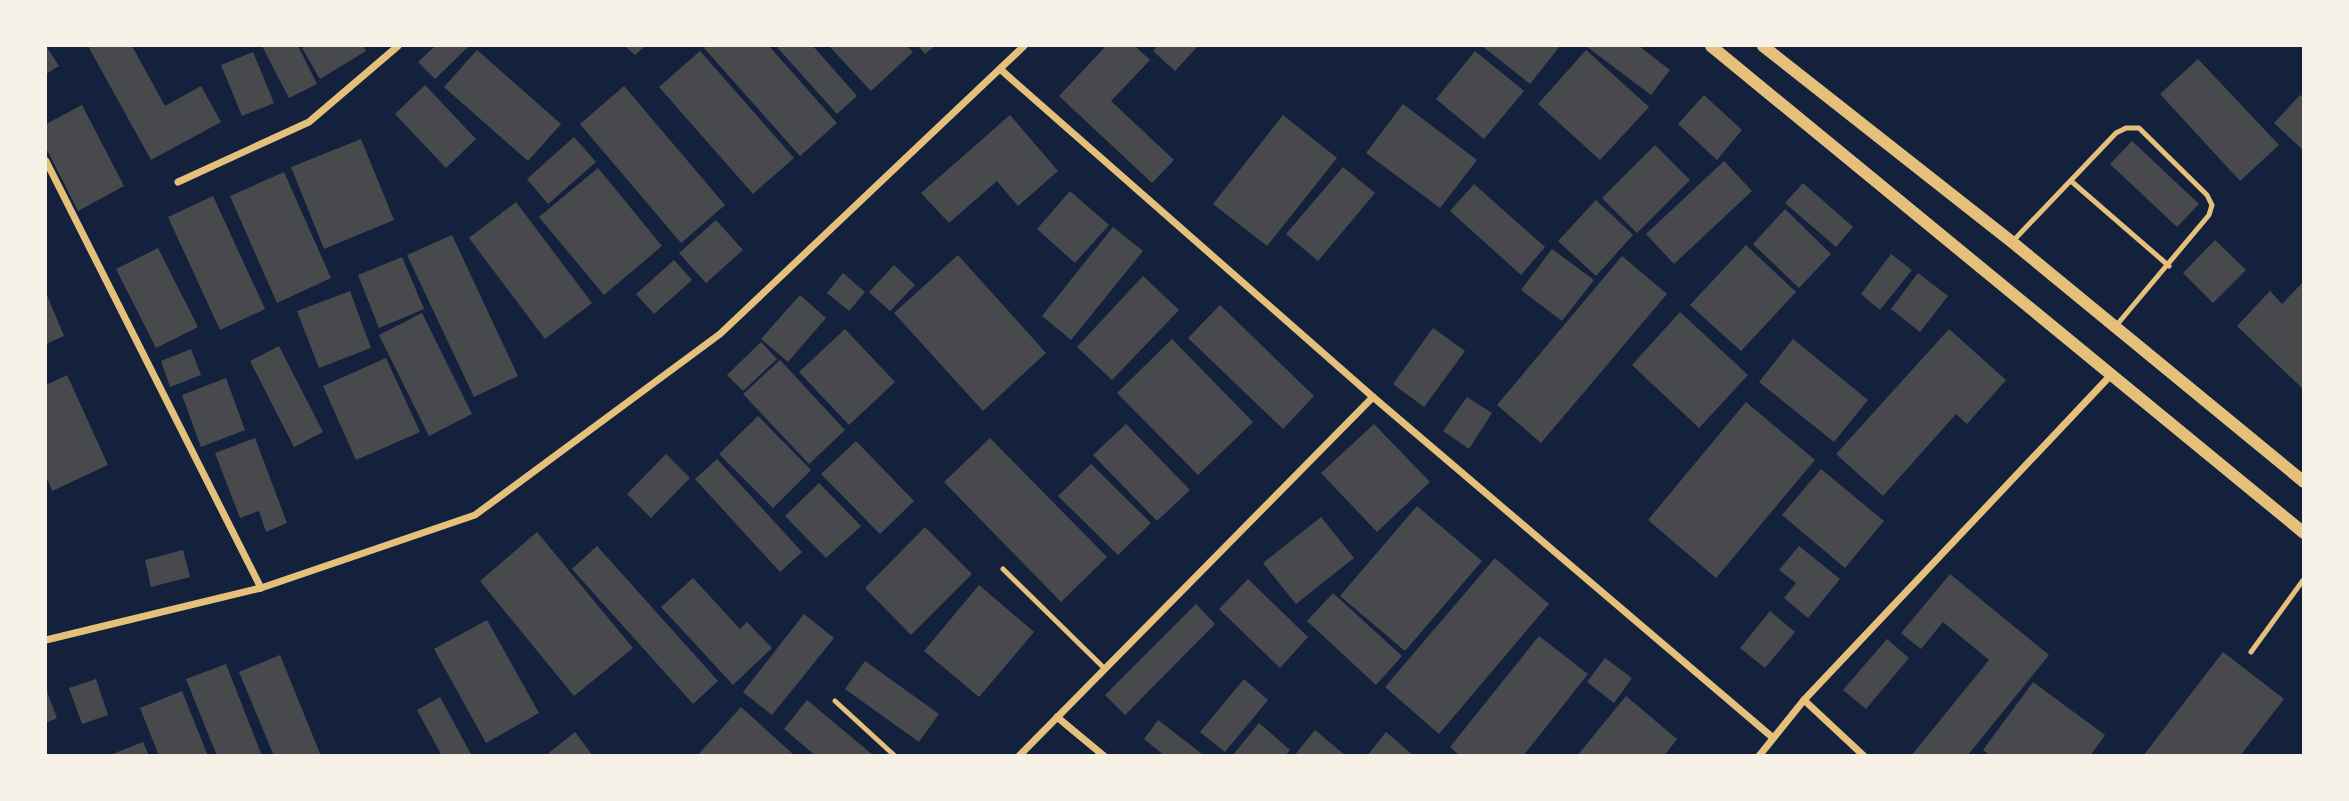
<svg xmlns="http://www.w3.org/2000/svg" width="2349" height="801" font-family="Overpass,sans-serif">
	<rect width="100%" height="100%" fill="#14213d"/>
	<g fill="#48494c">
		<polygon points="46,46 59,66 46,74"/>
		<polygon points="88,46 132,46 165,106 201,86 221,122 151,160"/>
		<polygon points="262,46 298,46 317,84 289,98"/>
		<polygon points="306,46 363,46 366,51 320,79 302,48"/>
		<polygon points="435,46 469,46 435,79 418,62"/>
		<polygon points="625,46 645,46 635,55"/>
		<polygon points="707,46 769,46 837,123 800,156 704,48"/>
		<polygon points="776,46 813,46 857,96 837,114"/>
		<polygon points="829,46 907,46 913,52 871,91"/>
		<polygon points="918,46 935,46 925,54"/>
		<polygon points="1106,46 1135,46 1150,60 1111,101 1174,160 1152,183 1059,96"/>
		<polygon points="1157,46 1198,46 1175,71 1153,51"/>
		<polygon points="1482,46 1560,46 1530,84"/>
		<polygon points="1586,46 1639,46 1670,70 1651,95"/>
		<polygon points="477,50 561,124 528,161 444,87"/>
		<polygon points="1586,50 1649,107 1600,160 1538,104"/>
		<polygon points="700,51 794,158 753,194 659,87"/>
		<polygon points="1475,51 1524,91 1484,139 1436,99"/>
		<polygon points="253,52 274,103 242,116 221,65"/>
		<polygon points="2198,59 2279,145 2240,181 2160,94"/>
		<polygon points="425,85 476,139 446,168 395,114"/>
		<polygon points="624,86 725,205 681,243 580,124"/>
		<polygon points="1704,95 1742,130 1717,160 1678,124"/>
		<polygon points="2300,95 2304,98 2304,151 2274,123"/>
		<polygon points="1403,104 1477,160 1440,208 1366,153"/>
		<polygon points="82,105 124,186 78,211 46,148 46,124"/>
		<polygon points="1010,115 1058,171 1018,206 997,181 949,223 921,193"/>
		<polygon points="1283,115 1337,158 1267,246 1213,204"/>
		<polygon points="574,137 596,162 548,204 527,179"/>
		<polygon points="361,139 394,220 324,249 291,167"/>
		<polygon points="2132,141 2199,204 2177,227 2110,164"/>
		<polygon points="1655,145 1690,180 1637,233 1602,198"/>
		<polygon points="1724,161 1752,191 1674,264 1646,234"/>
		<polygon points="1343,167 1375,193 1318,261 1286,234"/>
		<polygon points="598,168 662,246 604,295 539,217"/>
		<polygon points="284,172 331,278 277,303 230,196"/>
		<polygon points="1803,183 1853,227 1836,247 1785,203"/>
		<polygon points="1474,184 1545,247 1521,275 1450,211"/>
		<polygon points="1070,191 1109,225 1075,263 1037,229"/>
		<polygon points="213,196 265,309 220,330 168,217"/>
		<polygon points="1596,200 1633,235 1596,276 1558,241"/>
		<polygon points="516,202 592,303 545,339 469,238"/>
		<polygon points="1785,209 1831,254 1799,288 1753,244"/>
		<polygon points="716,220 743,250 706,283 679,253"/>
		<polygon points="1113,227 1143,251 1071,340 1042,316"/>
		<polygon points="452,235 518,376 474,397 407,255"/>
		<polygon points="2215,240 2246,270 2213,303 2183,273"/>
		<polygon points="1746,245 1796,292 1741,351 1690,305"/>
		<polygon points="158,248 198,327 156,348 116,269"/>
		<polygon points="1552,249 1594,280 1562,321 1521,290"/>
		<polygon points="1891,254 1912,270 1880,310 1861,294"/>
		<polygon points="958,255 1046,353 983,411 894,313"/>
		<polygon points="1622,256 1667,294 1541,443 1497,405"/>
		<polygon points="402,257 424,309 379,328 358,275"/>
		<polygon points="674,260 692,280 654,314 636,294"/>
		<polygon points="894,265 915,285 890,311 869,292"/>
		<polygon points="843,273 865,292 849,311 827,293"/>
		<polygon points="1918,273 1948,296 1920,332 1891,309"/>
		<polygon points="1143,276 1179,310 1112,380 1077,347"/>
		<polygon points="2304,281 2304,390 2237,326 2270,291 2282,304"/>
		<polygon points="350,291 371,348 319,368 297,311"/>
		<polygon points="46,293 64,336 46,344"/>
		<polygon points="800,295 826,318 788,362 761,339"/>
		<polygon points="1220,305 1314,396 1283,429 1188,338"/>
		<polygon points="1680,312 1748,375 1699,428 1632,365"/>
		<polygon points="422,313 472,414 429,436 379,335"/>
		<polygon points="1433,328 1465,351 1424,407 1393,384"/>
		<polygon points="845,329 895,382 849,425 799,372"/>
		<polygon points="1949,329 2006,380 1967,424 1956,414 1883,496 1836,454"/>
		<polygon points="1172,339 1253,422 1198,475 1117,393"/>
		<polygon points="1793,339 1868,400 1834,442 1759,382"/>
		<polygon points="761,342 777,359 743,391 727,375"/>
		<polygon points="279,346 323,432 294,447 250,361"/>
		<polygon points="191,349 201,375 170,387 161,361"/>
		<polygon points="386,358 420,432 356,460 323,386"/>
		<polygon points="780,360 845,430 809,464 743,394"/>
		<polygon points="67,375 108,465 52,491 46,476 46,385"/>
		<polygon points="226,378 245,430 201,447 182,395"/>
		<polygon points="1467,397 1492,413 1469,449 1443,431"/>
		<polygon points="1746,402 1815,460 1716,578 1648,520"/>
		<polygon points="758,416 811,470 773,508 719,454"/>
		<polygon points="1126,424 1190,490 1157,521 1093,455"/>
		<polygon points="1374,424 1430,482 1377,532 1321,473"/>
		<polygon points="255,438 287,523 266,532 259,511 240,518 215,453"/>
		<polygon points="990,438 1107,557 1061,602 944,482"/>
		<polygon points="856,441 914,501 880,534 821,474"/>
		<polygon points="666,454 690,478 651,518 627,494"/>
		<polygon points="717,459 802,552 780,572 695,479"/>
		<polygon points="1091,464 1151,523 1118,555 1058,496"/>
		<polygon points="1821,469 1884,521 1845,568 1782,515"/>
		<polygon points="819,483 861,526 826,558 785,516"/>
		<polygon points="1417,506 1482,561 1405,651 1340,596"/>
		<polygon points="1321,517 1354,558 1296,604 1263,563"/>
		<polygon points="925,527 972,574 911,635 865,588"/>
		<polygon points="537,532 633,648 574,696 480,581"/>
		<polygon points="597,546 718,681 693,704 572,569"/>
		<polygon points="1799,546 1840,579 1808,618 1784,598 1796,583 1779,570"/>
		<polygon points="183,550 190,577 151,587 145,560"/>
		<polygon points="1495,558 1549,604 1439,734 1385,687"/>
		<polygon points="1950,574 2049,655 1967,756 1911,756 1989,660 1943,622 1921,649 1901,633"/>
		<polygon points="693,578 740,629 747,622 772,648 733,685 661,607"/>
		<polygon points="1248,579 1308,637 1280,668 1219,609"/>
		<polygon points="979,585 1034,632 979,697 924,651"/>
		<polygon points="1333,593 1402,656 1376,685 1307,621"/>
		<polygon points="1196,604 1215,624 1125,715 1105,695"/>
		<polygon points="1770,611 1795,632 1765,668 1740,648"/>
		<polygon points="804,614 834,638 772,715 743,692"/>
		<polygon points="487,620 539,713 486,743 434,649"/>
		<polygon points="1539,636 1588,674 1523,756 1460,756 1450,747"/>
		<polygon points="1887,639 1909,658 1866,709 1843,690"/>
		<polygon points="2223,652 2284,699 2240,756 2143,756"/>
		<polygon points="280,655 321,756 274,756 239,672"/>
		<polygon points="1605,658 1632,678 1614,703 1587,682"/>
		<polygon points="865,661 939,714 919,742 845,689"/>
		<polygon points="226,664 262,756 217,756 186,679"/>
		<polygon points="96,679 108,715 82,724 69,688"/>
		<polygon points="1244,679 1268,700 1225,752 1200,732"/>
		<polygon points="2033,682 2105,735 2090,756 1991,756 1983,750"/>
		<polygon points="46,689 57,718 46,723"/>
		<polygon points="182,691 208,756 159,756 140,708"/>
		<polygon points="1626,696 1677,739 1664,756 1577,756"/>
		<polygon points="440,697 472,756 442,756 417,710"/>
		<polygon points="807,700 874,756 816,756 784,729"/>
		<polygon points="741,707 795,756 697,756"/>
		<polygon points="1158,720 1201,753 1199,756 1165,756 1144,739"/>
		<polygon points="1259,723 1290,750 1285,756 1232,756"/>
		<polygon points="1315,730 1346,756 1294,756"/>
		<polygon points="575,732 593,756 545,756"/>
		<polygon points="1386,732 1414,756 1367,756"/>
		<polygon points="143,742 149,756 110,756 110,755"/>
	</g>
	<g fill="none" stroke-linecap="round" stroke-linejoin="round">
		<g stroke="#e5c07b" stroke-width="5">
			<polyline points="2071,181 2169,266"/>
			<polyline points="2013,241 2116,133 2126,128 2139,128 2207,195 2212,205 2209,215 2115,327"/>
			<polyline points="1003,569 1105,669"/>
			<polyline points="2251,652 2304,579"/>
			<polyline points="835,701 895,756"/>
		</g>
		<g stroke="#e5c07b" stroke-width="7">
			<polyline points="1000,69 1373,397"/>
			<polyline points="46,161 261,588"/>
			<polyline points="178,182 309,122 398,46"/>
			<polyline points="46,640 261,588 475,515 720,334 1024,46"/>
			<polyline points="1804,700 1864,756"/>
			<polyline points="1057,717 1104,756"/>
			<polyline points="1019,756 1373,397 1772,737"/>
			<polyline points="1759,756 1804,700 2110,376"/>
		</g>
		<g stroke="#e5c07b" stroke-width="12">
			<polyline points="1711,46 2304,533"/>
			<polyline points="1763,46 2012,242 2304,482"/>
		</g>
	</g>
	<rect width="2349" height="801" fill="none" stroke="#f6f1e7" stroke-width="94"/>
</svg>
